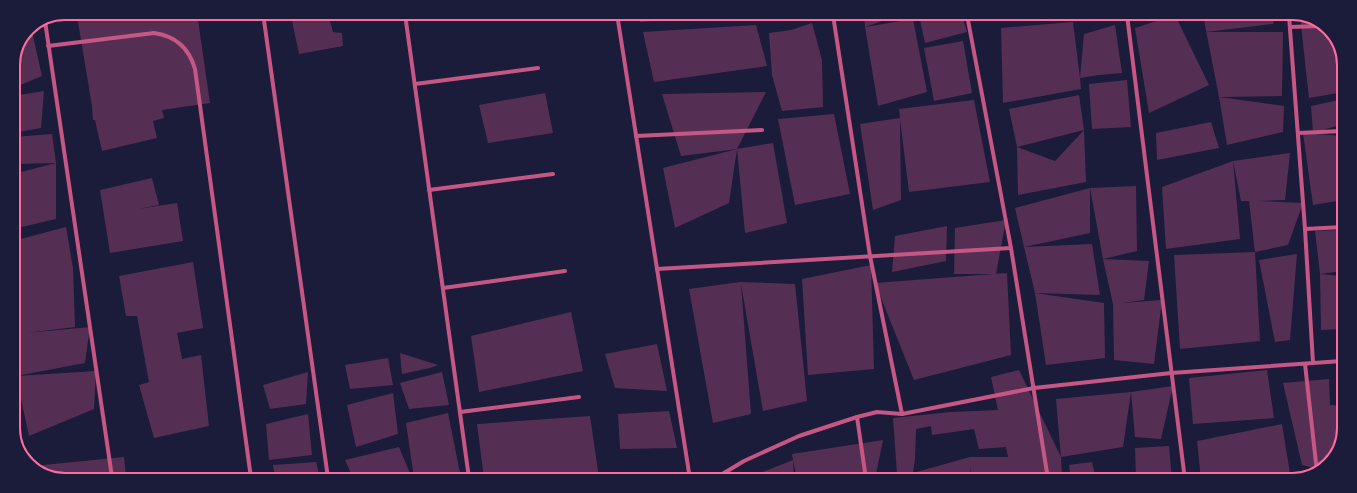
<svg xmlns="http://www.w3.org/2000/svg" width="1357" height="493" font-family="'IBM Plex Sans',sans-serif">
	<rect width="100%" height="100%" fill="#1b1b3a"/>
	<g fill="#542f53" fill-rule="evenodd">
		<polygon points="100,13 197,13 210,103 162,110 164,118 153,121 157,138 102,151 95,120 93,120 92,106 77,16"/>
		<polygon points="312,14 328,14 333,32 342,33 343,46 299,54 292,21"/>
		<polygon points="639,14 731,14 731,16 640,22"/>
		<polygon points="764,15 793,15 764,20"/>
		<polygon points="864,15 900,15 865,27"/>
		<polygon points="919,15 962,15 967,32 925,43"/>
		<polygon points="1175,15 1209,85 1149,113 1135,28"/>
		<polygon points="1203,15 1275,16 1273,24 1206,32 1283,32 1282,96 1219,97"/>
		<polygon points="1300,16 1308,16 1333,33 1344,62 1344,92 1309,98"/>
		<polygon points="913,19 927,92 878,106 865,27"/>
		<polygon points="1073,22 1080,78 1084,34 1115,25 1122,73 1099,75 1080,78 1081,89 1003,103 1001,28"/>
		<polygon points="812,23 822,60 823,107 782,111 772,75 769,33 791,30"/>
		<polygon points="756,25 767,66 654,82 643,32"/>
		<polygon points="31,27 42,76 13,88 13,62 28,28"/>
		<polygon points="963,41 972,93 934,101 924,48"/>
		<polygon points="1127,80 1131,127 1092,129 1089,84"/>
		<polygon points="44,91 41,128 13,133 13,96"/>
		<polygon points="766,92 737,149 773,143 787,223 745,233 737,149 729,203 675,228 663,168 737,149 681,156 662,94"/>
		<polygon points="545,93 553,133 488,143 479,105"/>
		<polygon points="1079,95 1084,130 1086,182 1018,195 1017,147 1055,161 1084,130 1017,147 1009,109"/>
		<polygon points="1219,97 1284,106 1283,132 1227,145"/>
		<polygon points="1344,99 1343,124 1313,133 1311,106"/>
		<polygon points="974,100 990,182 909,192 900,119 901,200 873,210 860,124 900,118 899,109"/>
		<polygon points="834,114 850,194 795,205 778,119"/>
		<polygon points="1211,122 1219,148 1157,160 1156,133"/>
		<polygon points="1303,133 1343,136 1343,200 1313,205"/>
		<polygon points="52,134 56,163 56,219 13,229 13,174 56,163 13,164 13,137"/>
		<polygon points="1290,153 1285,200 1258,201 1303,203 1288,245 1255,252 1249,201 1241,201 1233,161 1240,239 1166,249 1162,187 1233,161"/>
		<polygon points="152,178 159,205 138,209 177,203 183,241 110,253 100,190"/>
		<polygon points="1136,186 1137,251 1103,259 1090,188"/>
		<polygon points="1090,188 1090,233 1024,247 1092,244 1100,295 1035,293 1104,303 1105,358 1046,365 1035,293 1024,247 1015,208"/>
		<polygon points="1006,220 996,274 954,274 955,228"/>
		<polygon points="947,226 946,261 892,272 895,236"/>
		<polygon points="66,227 73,268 75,327 26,333 90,327 85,363 16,376 13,362 13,241"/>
		<polygon points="1343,230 1342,271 1320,274 1342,276 1342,329 1321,330 1320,274 1315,231"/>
		<polygon points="1255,252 1260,341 1180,349 1174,255"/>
		<polygon points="1297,254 1290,340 1275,342 1259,260"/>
		<polygon points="1103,259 1149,261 1144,300 1122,303 1162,300 1154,364 1114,360 1113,304"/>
		<polygon points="193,262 203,328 177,333 182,359 201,355 209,426 154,438 139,385 149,382 137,316 126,316 119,276"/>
		<polygon points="871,265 874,369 808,375 802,279"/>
		<polygon points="1007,273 1011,355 914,380 875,283"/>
		<polygon points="740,282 795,284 807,401 763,411 741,284 751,414 713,423 689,289"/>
		<polygon points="571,312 583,371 479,392 471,336"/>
		<rect x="1338" y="341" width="4" height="60"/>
		<polygon points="657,344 667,391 615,388 605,354"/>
		<polygon points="400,353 438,365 430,368 402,374"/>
		<polygon points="388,358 393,385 350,389 345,365"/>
		<path d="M1019 370 1061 457 1062 479H971V466L970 479H891L911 473 897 474 893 418 951 412 998 410 991 377ZM931 426 932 435 974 429 979 449 1006 447 1008 457H970L913 473 915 459 916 429Z"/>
		<polygon points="1267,370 1274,418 1193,424 1189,378"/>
		<polygon points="96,371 94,409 29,436 16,376"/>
		<polygon points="308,372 306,404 270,409 263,385"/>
		<polygon points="442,372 449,405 409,409 400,383"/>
		<polygon points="1329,379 1330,405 1342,406 1341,444 1323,470 1302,465 1283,383"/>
		<polygon points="1173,386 1161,439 1135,437 1131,392"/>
		<polygon points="1131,392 1123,447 1061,457 1056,399"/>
		<polygon points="393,393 398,434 356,447 347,405"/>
		<polygon points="669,411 677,448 620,449 618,414"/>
		<polygon points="448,413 461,478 414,478 406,423"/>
		<polygon points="308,414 312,455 269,460 266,424"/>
		<polygon points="590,416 599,478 484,478 477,424"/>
		<polygon points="1282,424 1291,480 1201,480 1197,441"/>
		<polygon points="883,440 875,479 797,479 793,460 794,479 745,479 793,460 792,454"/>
		<polygon points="1169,446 1172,480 1136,480 1135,448"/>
		<polygon points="399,447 412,478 353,478 345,460"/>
		<polygon points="124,457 126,477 49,477 33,466"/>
		<polygon points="316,462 320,478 275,478 273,465"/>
		<polygon points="1092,462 1096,480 1071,480 1069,465"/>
	</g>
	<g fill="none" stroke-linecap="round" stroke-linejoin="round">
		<g stroke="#c65784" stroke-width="4">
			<polyline points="263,13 328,478"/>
			<polyline points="405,14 469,478"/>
			<polyline points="617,14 690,479"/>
			<polyline points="833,15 870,256 902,414"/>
			<polyline points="967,15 1011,248 1048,479"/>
			<polyline points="1127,15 1185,480"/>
			<polyline points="1289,16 1305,229 1313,363"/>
			<polyline points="45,21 112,477"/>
			<polyline points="1290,27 1323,26"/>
			<path d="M48 46 154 33C176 36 189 48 195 69L251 478"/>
			<polyline points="415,84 538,68"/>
			<polyline points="1298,133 1343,131"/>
			<polyline points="636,136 762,130"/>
			<polyline points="429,190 553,174"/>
			<polyline points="1305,229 1343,227"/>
			<polyline points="657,269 1011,248"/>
			<polyline points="443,288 565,271"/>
			<polyline points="1305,364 1317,472"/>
			<polyline points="460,412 579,397"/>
			<polyline points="857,417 866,479"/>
			<polyline points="714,479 744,461 799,436 857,417 877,412 902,414 1034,388 1171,373 1342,361"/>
		</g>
	</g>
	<path d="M0 0H1357V493H0ZM65 20H1292A45 45 0 0 1 1337 65V428A45 45 0 0 1 1292 473H65A45 45 0 0 1 20 428V65A45 45 0 0 1 65 20Z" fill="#1b1b3a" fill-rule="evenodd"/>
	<path fill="none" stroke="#ff6b9d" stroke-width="2" d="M65 20H1292A45 45 0 0 1 1337 65V428A45 45 0 0 1 1292 473H65A45 45 0 0 1 20 428V65A45 45 0 0 1 65 20Z"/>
</svg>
